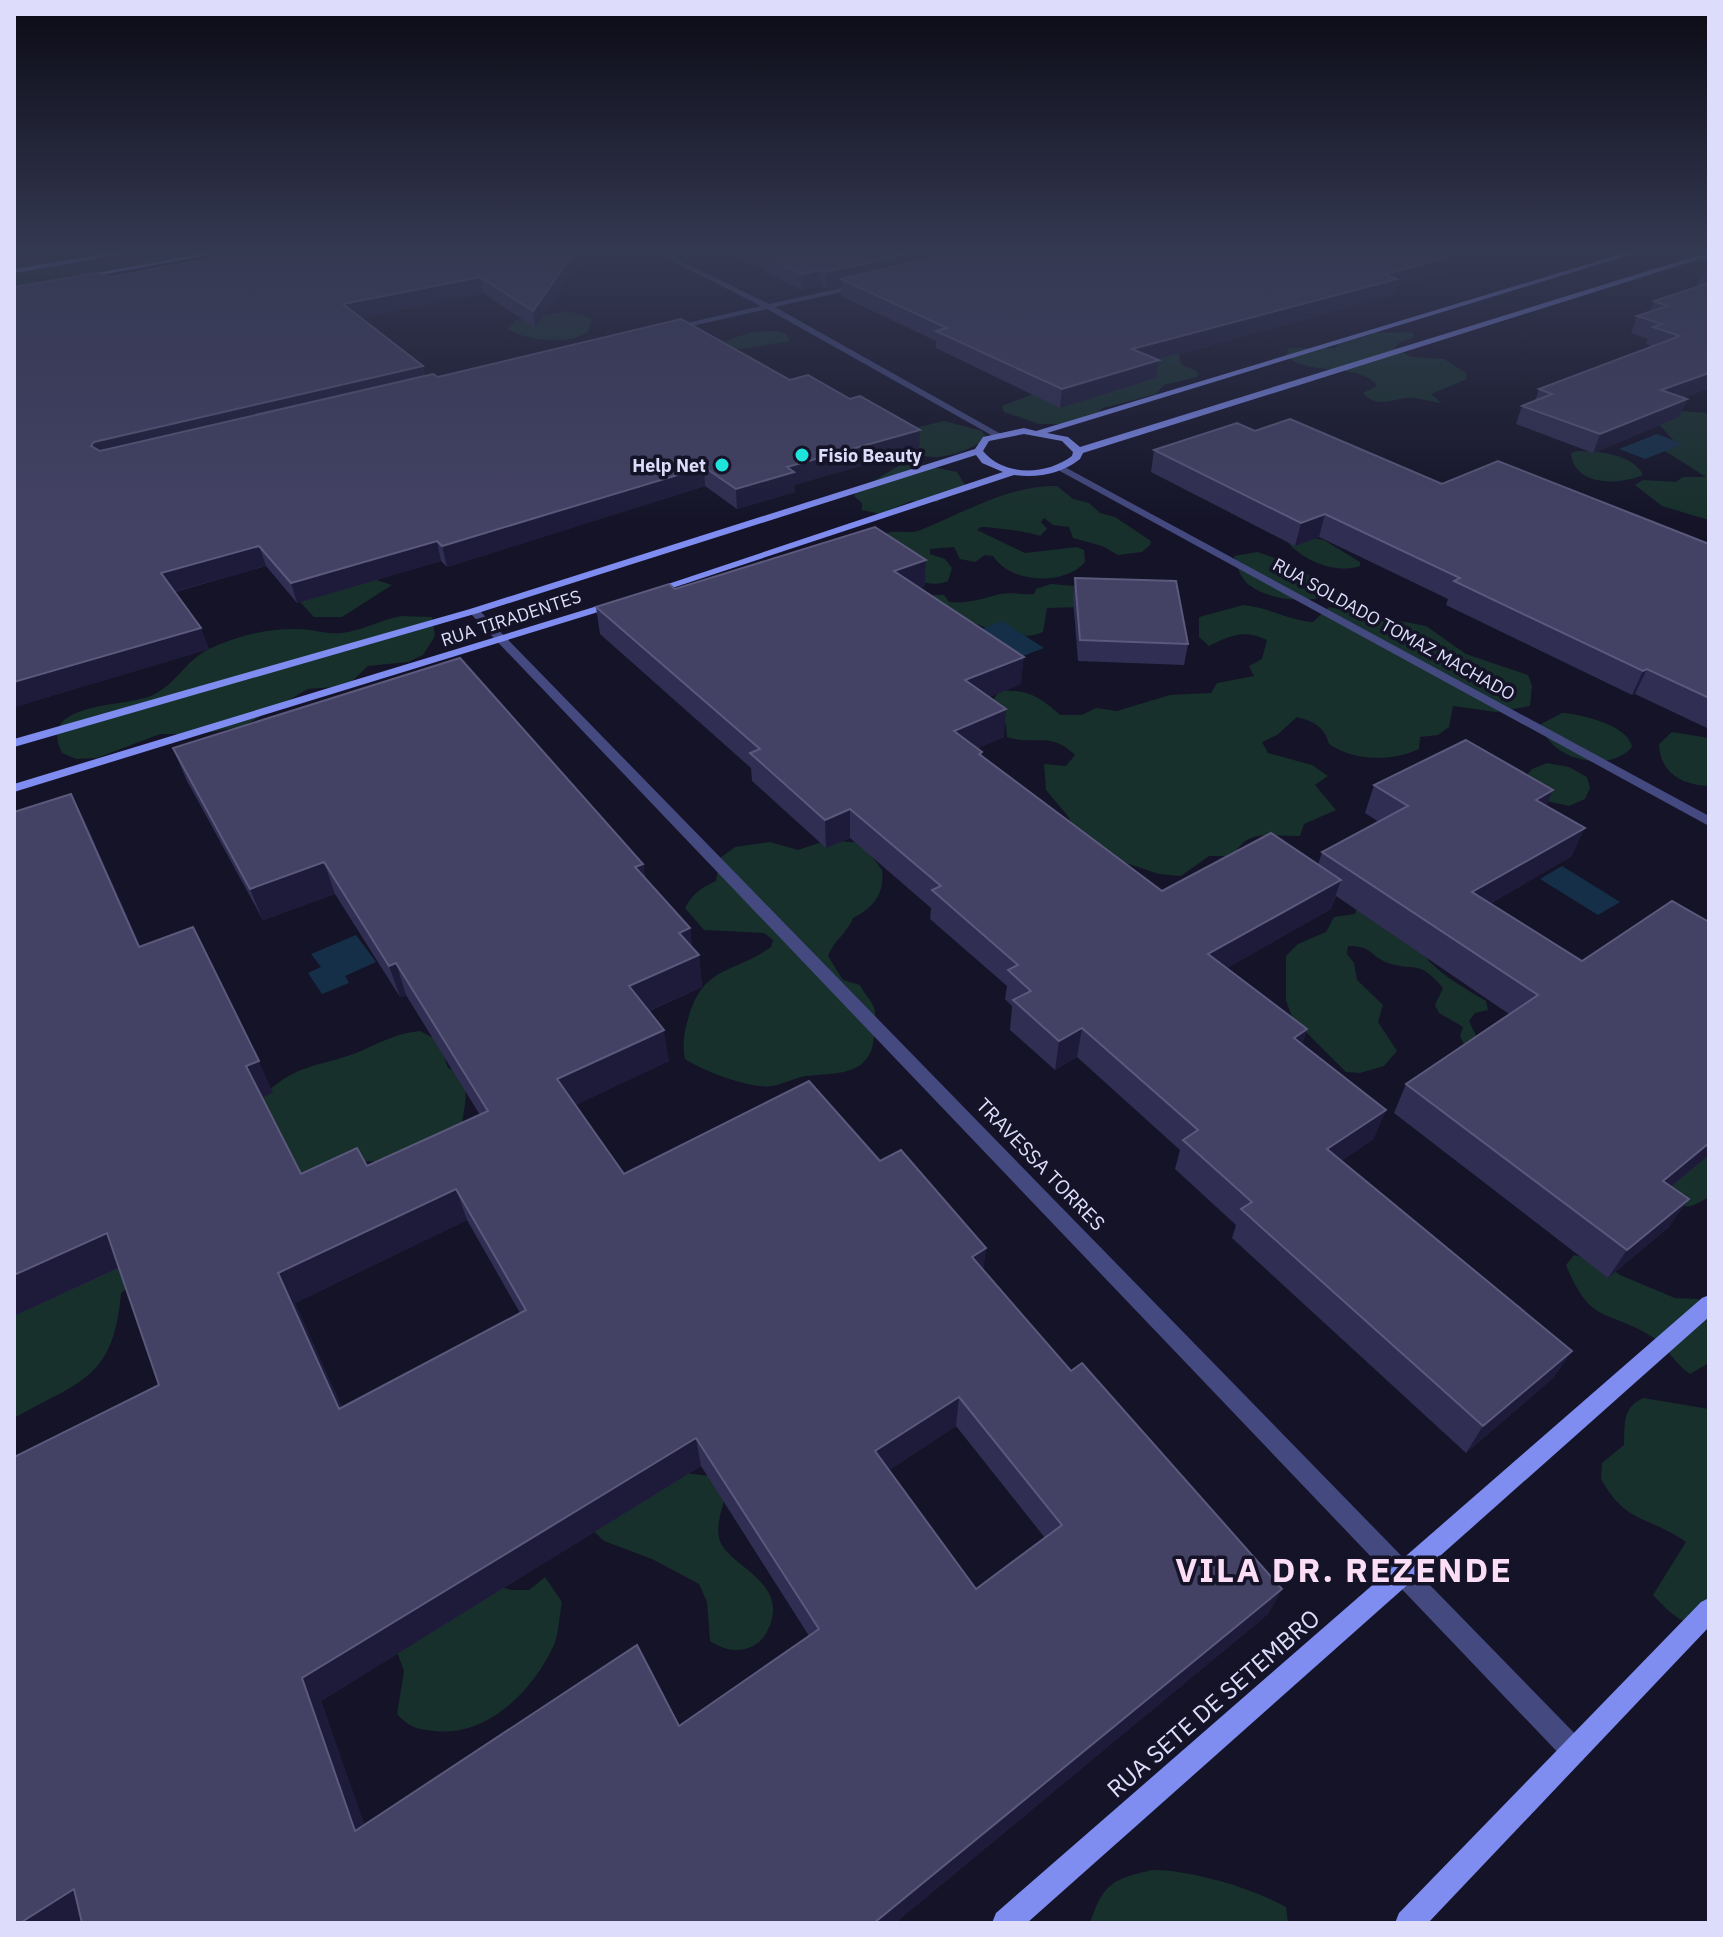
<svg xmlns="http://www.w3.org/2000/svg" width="1723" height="1937" font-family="'IBM Plex Sans',sans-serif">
	<rect width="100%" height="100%" fill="#141327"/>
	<g fill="#17302b">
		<polygon points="14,252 190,252 103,276 14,287"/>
		<path d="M567 311 592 318 588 332C567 346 527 341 507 329L515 320Z"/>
		<polygon points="776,331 786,334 790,341 743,349 731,348 725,341 752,332"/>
		<path d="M1408 332 1414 334 1413 338 1400 342 1395 348 1411 357 1444 359 1466 373 1467 379 1431 394 1441 403C1432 402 1423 399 1414 398 1396 396 1379 411 1363 393L1377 386C1362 362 1306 377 1286 355L1289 348H1334L1338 346 1335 341 1364 333Z"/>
		<polygon points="1179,354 1181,364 1198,372 1197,377 1164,385 1156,394 1103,408 1091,418 1068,424 1039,424 1004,412 1002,406 1096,370"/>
		<polygon points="1679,411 1709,413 1709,520 1662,506 1635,485 1643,480 1676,482 1683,477 1706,477 1662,449 1675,442 1656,421"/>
		<path d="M944 421 982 431 986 438C972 450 938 463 918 454L911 429Z"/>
		<path d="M1577 451C1598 451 1633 454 1643 475 1620 485 1574 487 1571 453Z"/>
		<polygon points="912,463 957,472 966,487 942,495 938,502 911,501 880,514 862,510 862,503 854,496 857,491 900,465"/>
		<path d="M1057 486 1073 499 1089 503 1100 513 1115 517 1151 541 1150 545 1142 552 1118 555 1102 546 1073 538 1069 527 1053 525 1044 518 1041 522 1047 529 1040 536C1030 532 992 527 981 527L977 530 1025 553 1077 547 1084 550 1085 562C1066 585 1012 585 993 556L985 555 975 562 960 559 954 547 930 549V554L945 559 952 568 948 581C918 594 885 557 862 540 872 537 882 533 892 532 903 531 913 534 923 529 962 513 1013 484 1057 486Z"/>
		<path d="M1297 535 1324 540 1360 562V566C1336 574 1307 562 1290 545L1288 541Z"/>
		<path d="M1257 552 1290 563 1325 586V596C1305 604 1267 599 1249 585 1240 577 1237 567 1234 556Z"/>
		<polygon points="376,580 392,585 342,617 314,617 300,602"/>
		<path d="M1051 584 1087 587 1083 607 1047 608 1043 632C1008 648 953 612 924 595H944L949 602C966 604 986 598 1000 594 1011 592 1023 595 1034 594L1036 589Z"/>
		<path d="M1243 605C1268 607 1288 620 1313 622L1329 607 1426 626 1466 654 1528 675 1532 686 1530 706 1496 712 1453 706 1449 727 1438 735 1420 737 1419 749C1393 762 1353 761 1329 744 1324 726 1314 722 1297 717L1277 735 1262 742 1268 753 1312 765 1328 776 1315 785 1336 810 1304 824 1300 836C1271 837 1249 827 1233 856H1209L1181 876 1159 874 1096 853 1082 842 1067 815 1046 790 1044 764 1066 766 1075 755C1050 731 1037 746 1007 737L1006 725 992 702 999 691C1027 689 1039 696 1060 715H1082L1096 708 1117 711 1170 695 1211 693 1217 683 1254 676 1249 666 1262 659 1267 640C1244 629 1231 635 1209 646L1199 637V617Z"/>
		<path d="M401 616 432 617 435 636 423 655 408 662 368 666 347 686 308 689 244 726 200 734H160L97 758 76 759 62 753C35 700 128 708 153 695 176 684 186 660 209 649 240 634 277 626 311 630 322 632 330 634 342 633 361 631 381 620 401 616Z"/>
		<path d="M1562 713C1581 714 1628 725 1632 747 1610 774 1548 760 1541 724Z"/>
		<path d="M1672 732 1709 738V786C1682 785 1660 773 1659 744Z"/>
		<polygon points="1547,763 1569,767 1587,777 1590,788 1585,799 1569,806 1532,798 1523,779 1532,769"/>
		<path d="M828 840 862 843 882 870C885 894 873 908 853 918 847 934 833 941 828 956L843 980 860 985C864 994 873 1001 875 1011 876 1018 874 1028 874 1035 872 1076 838 1073 806 1076 795 1078 788 1082 777 1085 756 1092 703 1071 685 1059 682 1044 684 1031 689 1016 704 965 733 974 771 947L773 940 764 933 704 930 685 908C693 893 701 888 716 881L720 858 735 847 770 842 798 850Z"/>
		<path d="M1359 900 1420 946C1425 967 1468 990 1486 1001L1488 1010 1475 1013 1469 1021 1478 1040 1465 1046 1460 1036 1463 1027 1439 1013 1435 1005 1443 988C1419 959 1417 972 1388 963 1369 956 1374 946 1348 946L1347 954 1354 963 1357 980 1383 1005 1378 1022 1397 1051 1384 1066 1360 1073 1346 1072 1293 1019 1286 1001V956L1298 944 1326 932 1334 917 1355 914Z"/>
		<path d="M420 1031 439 1041 448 1068C476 1079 463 1105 462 1127L398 1164C348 1154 334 1175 292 1175L261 1097C300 1062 312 1069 356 1053 378 1044 395 1033 420 1031Z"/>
		<path d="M1657 1139 1709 1146V1197C1695 1204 1693 1209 1676 1205Z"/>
		<path d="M60 1246 149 1272 121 1293C114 1379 80 1381 14 1418V1275Z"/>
		<path d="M1574 1255 1606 1264 1620 1275 1675 1298 1698 1299 1709 1318V1363L1690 1374C1675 1364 1668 1348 1654 1338 1608 1308 1591 1327 1566 1265Z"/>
		<path d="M1643 1398 1709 1409V1626C1683 1627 1670 1613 1653 1595L1686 1542C1647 1515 1627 1525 1601 1479L1602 1463 1624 1445C1625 1424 1622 1408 1643 1398Z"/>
		<path d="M677 1472 710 1476 727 1487C725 1503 714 1525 720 1541 729 1566 787 1581 770 1625 765 1638 758 1646 745 1649 730 1652 722 1648 710 1641L707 1602 699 1584 652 1559 604 1541 591 1529Z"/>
		<path d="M545 1577 562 1602C559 1616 559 1633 554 1645 533 1691 487 1737 435 1731 417 1729 410 1728 397 1714L404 1671 391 1636 493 1584 511 1590H529Z"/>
		<path d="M1152 1870C1192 1870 1252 1888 1286 1907L1288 1923H1090C1103 1883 1113 1879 1152 1870Z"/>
	</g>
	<g fill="#152f48">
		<polygon points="1657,434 1683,444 1645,459 1619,449"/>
		<polygon points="1002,621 1044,648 1018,658 977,631"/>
		<polygon points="1562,866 1620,902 1598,915 1540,879"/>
		<polygon points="356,935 376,962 345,976 349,983 322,994 308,973 321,967 311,954"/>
	</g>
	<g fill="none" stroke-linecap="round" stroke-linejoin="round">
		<g fill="#444a80" fill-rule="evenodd">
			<polygon points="654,252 662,252 769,304 864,283 864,287 775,307 1001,434 993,436 767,309 670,331 670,327 761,306"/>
			<polygon points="1677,252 1709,258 1709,262 1677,254"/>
			<polygon points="1061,465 1709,816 1709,826 1058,470 1058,466"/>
			<polygon points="474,608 478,609 1583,1742 1587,1751 1583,1760 1574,1764 1565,1760 470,613 470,609"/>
		</g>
		<g fill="#7f8cf0" fill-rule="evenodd">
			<polygon points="118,252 134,252 14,273 14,269"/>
			<polygon points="211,252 226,252 79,279 75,277"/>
			<path d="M1628 252H1639L1047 433 1068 437 1080 447 1709 252V256L1083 453 1080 459C1061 474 1038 478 1014 475L654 594 644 592 1003 472 982 463 976 455 478 613 14 747V739L470 609 975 449 983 437 1024 428 1036 431ZM1024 434 1062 441 1073 452 1072 456C1047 475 1004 477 983 451L989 441Z"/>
			<polygon points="617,600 621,601 621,605 14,792 14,784"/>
			<polygon points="1709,1295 1709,1317 1027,1923 992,1923 996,1913 1702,1298"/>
			<polygon points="1709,1598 1709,1627 1428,1923 1395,1923 1399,1913 1701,1602"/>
		</g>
	</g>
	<g fill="#302e52" fill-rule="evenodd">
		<polygon points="269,252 587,252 535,328 483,293 361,318 425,376 438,377 790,380 919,449 794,485 795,492 737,509 705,486 447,567 441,561 297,603 266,566 175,592 209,649 14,707 14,287 110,277"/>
		<polygon points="726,252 1439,252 1433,253 1446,258 1442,274 1395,287 1393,295 1157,360 1159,360 1156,378 1060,408 936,348 936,341 841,296 841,286 827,289 821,286 802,290"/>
		<polygon points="1709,272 1709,388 1683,398 1687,399 1679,417 1593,453 1516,424 1522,406 1535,401 1539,389 1652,346 1646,344 1648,339 1631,333 1637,316 1650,312 1654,301 1696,288 1702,274"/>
		<polygon points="1255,431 1442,484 1709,544 1709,729 1635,694 1632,695 1446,605 1448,599 1319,537 1295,546 1151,472 1154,450"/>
		<polygon points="926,560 925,586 920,588 1021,684 989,697 1004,737 978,748 982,752 982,756 1162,891 1318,865 1322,852 1379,822 1365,813 1374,785 1546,806 1572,856 1491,903 1709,1155 1672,1186 1669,1227 1608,1278 1394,1113 1406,1084 1509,1014 1336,896 1331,909 1227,968 1307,1029 1302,1044 1386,1110 1373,1139 1341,1161 1572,1351 1553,1378 1466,1453 1232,1238 1236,1225 1175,1169 1180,1150 1077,1057 1055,1070 1010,1030 1012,1006 1005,999 1007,986 930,919 931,908 850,838 826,848 752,781 751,768 600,634 596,607"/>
		<polygon points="1075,578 1188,644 1184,665 1078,661 1073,598"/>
		<path d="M173 748 643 864 645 878 690 928 692 948 699 955 702 987 649 1011 669 1061 575 1105 624 1174 880 1161 986 1248 983 1270 1071 1371 1282 1589 1268 1614 895 1923H82L159 1385 119 1268 14 1316 71 794 86 824 140 946 273 1093 262 1097 301 1174 367 1166 480 1115 406 995 400 997 335 894 263 920 186 779ZM467 1220 520 1313 342 1408 295 1303ZM956 1426 1045 1538 976 1589 889 1470ZM701 1466 809 1636 679 1726 364 1825 321 1701Z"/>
	</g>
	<g fill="#1d1b39">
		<polygon points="574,252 587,252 535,328 533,311"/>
		<polygon points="917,252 985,252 841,279 841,286 827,289 826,272"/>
		<polygon points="1446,258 1442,274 1395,287 1393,295 1130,367 1132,349 1385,274"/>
		<polygon points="820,270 821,286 802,290 802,274"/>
		<polygon points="480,277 483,293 347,321 343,304"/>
		<polygon points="1159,360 1156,378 1060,408 1062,389"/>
		<polygon points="423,366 427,384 99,465 91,446 94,442"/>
		<polygon points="1709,373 1709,388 1654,409 1661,390"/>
		<polygon points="1687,399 1679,417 1593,453 1600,434"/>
		<polygon points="920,430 919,449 794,485 795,492 737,509 736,489 787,467"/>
		<polygon points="704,467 705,486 447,567 442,546"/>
		<polygon points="1325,514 1319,537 1295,546 1301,523"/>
		<polygon points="437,541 441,561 297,603 291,583"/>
		<polygon points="259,546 266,566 169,593 161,573"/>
		<polygon points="926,560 925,586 893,597 894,571"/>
		<polygon points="201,628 209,649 14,707 14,682"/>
		<polygon points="1024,657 1021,684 963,708 965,680"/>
		<polygon points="1647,669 1635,694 1632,695 1643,671"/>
		<polygon points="1006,709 1004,737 952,759 954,731"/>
		<polygon points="1553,790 1541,818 1536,800"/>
		<polygon points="71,794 86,824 155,978 139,947"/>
		<polygon points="850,809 850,838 826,848 825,820"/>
		<polygon points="1585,828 1572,856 1461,920 1472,892"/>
		<polygon points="324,862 335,894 263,920 250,889"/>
		<polygon points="643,864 647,895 635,867"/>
		<polygon points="1341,880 1331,909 1201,983 1208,954"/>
		<polygon points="690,928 693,957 699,955 702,987 634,1017 629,986 679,933"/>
		<polygon points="396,963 406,995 400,997 389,966"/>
		<polygon points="1082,1028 1077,1057 1055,1070 1059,1041"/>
		<polygon points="1307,1029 1297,1058 1294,1038"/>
		<polygon points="664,1030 669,1061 564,1111 557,1079"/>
		<polygon points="259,1061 273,1093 261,1098 246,1066"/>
		<polygon points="1386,1110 1373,1139 1316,1178 1327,1149"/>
		<polygon points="1709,1143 1709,1155 1644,1209 1663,1181"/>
		<polygon points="456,1189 467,1220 295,1303 355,1438 339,1409 278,1273"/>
		<polygon points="1689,1199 1669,1227 1608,1278 1627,1250"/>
		<polygon points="107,1233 127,1264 14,1316 14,1275"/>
		<polygon points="986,1248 982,1279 972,1257"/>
		<polygon points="1572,1351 1553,1378 1466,1453 1483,1426"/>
		<polygon points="959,1397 956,1426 875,1479 875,1451"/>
		<polygon points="696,1438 701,1466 321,1701 374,1851 355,1831 302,1678"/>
		<polygon points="1282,1589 1268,1614 895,1923 874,1923"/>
		<polygon points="74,1889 104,1907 79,1923 20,1923"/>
	</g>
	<g fill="#434164" stroke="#5b597c" stroke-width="2" fill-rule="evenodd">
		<polygon points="247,252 251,255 269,252 574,252 533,311 480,277 343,304 423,366 94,442 91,446 100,451 433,374 438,377 681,319 790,380 808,375 850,399 860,396 920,430 787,467 794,472 736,489 704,467 442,546 437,541 291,583 259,546 161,573 201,628 14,682 14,287 96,273 110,277"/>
		<polygon points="757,252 917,252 826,272 820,270 802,274"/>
		<polygon points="956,252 1427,252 1446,258 1385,274 1397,279 1132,349 1159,360 1062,389 936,331 947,328 841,279"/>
		<polygon points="1709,283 1709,373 1661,390 1687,399 1600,434 1522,406 1552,394 1539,389 1680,336 1653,327 1662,324 1637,316 1668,306 1654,301"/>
		<polygon points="1290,419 1442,484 1498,461 1709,544 1709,698 1647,669 1643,671 1454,581 1460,578 1325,514 1301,523 1154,450 1237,423 1255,431"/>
		<polygon points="875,527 926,560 894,571 1024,657 965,680 1006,709 954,731 982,752 979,754 1162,891 1271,833 1341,880 1208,954 1307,1029 1294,1038 1386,1110 1327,1149 1572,1351 1483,1426 1241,1209 1252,1202 1183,1140 1198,1130 1082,1028 1059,1041 1013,1000 1031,991 1008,970 1018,965 932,890 941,886 850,809 825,820 750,753 760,749 596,607 669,584 675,589"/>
		<polygon points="1075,578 1176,581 1188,644 1080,640"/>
		<path d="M460 658 643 864 635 867 690 928 679 933 699 955 629 986 664 1030 557 1079 624 1174 809 1081 880 1161 901 1150 986 1248 972 1257 1071 1371 1082 1363 1282 1589 874 1923H82L74 1889 20 1923H14V1457L159 1385 107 1233 14 1275V812L71 794 139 947 193 927 259 1061 246 1066 301 1174 357 1148 367 1166 488 1111 396 963 389 966 324 862 250 889 173 748ZM456 1189 526 1310 339 1409 278 1273ZM959 1397 1062 1525 976 1589 875 1451ZM696 1438 819 1629 679 1726 637 1645 355 1831 302 1678Z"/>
		<polygon points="1466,740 1553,790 1536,800 1585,828 1472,892 1582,961 1672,901 1709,922 1709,1143 1663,1181 1689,1199 1627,1250 1406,1084 1538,995 1322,852 1408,806 1374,785"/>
	</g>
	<linearGradient id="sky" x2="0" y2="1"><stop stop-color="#0b0a15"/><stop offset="0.48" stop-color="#343952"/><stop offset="1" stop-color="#343952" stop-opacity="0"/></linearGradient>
	<rect width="1723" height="523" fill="url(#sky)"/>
	<g fill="#1fe4dc" stroke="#141327" stroke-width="3">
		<circle cx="802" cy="455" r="8"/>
		<circle cx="722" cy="465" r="8"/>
	</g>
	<g text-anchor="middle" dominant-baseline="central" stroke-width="7" stroke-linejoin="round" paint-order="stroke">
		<g font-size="18" font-weight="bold" fill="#ddddfb" stroke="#141327" text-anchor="start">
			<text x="818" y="455">Fisio Beauty</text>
			<text x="706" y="465" text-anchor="end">Help Net</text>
		</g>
		<g font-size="18" fill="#ddddfb" stroke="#141327">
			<text transform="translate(511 618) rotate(-18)">RUA TIRADENTES</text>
			<text transform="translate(1394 629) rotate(29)">RUA SOLDADO TOMAZ MACHADO</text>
		</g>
		<g font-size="20" fill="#ddddfb" stroke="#141327">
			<text transform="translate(1041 1164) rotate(46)">TRAVESSA TORRES</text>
		</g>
		<g font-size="24" fill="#ddddfb" stroke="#141327">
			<text transform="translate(1213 1703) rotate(-41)">RUA SETE DE SETEMBRO</text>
		</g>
		<g font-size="34" font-weight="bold" letter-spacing="2" fill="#fbdef5" stroke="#141327">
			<text x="1344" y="1569">VILA DR. REZENDE</text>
		</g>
	</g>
	<rect width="1723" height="1937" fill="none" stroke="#ddddfb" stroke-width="32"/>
</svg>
